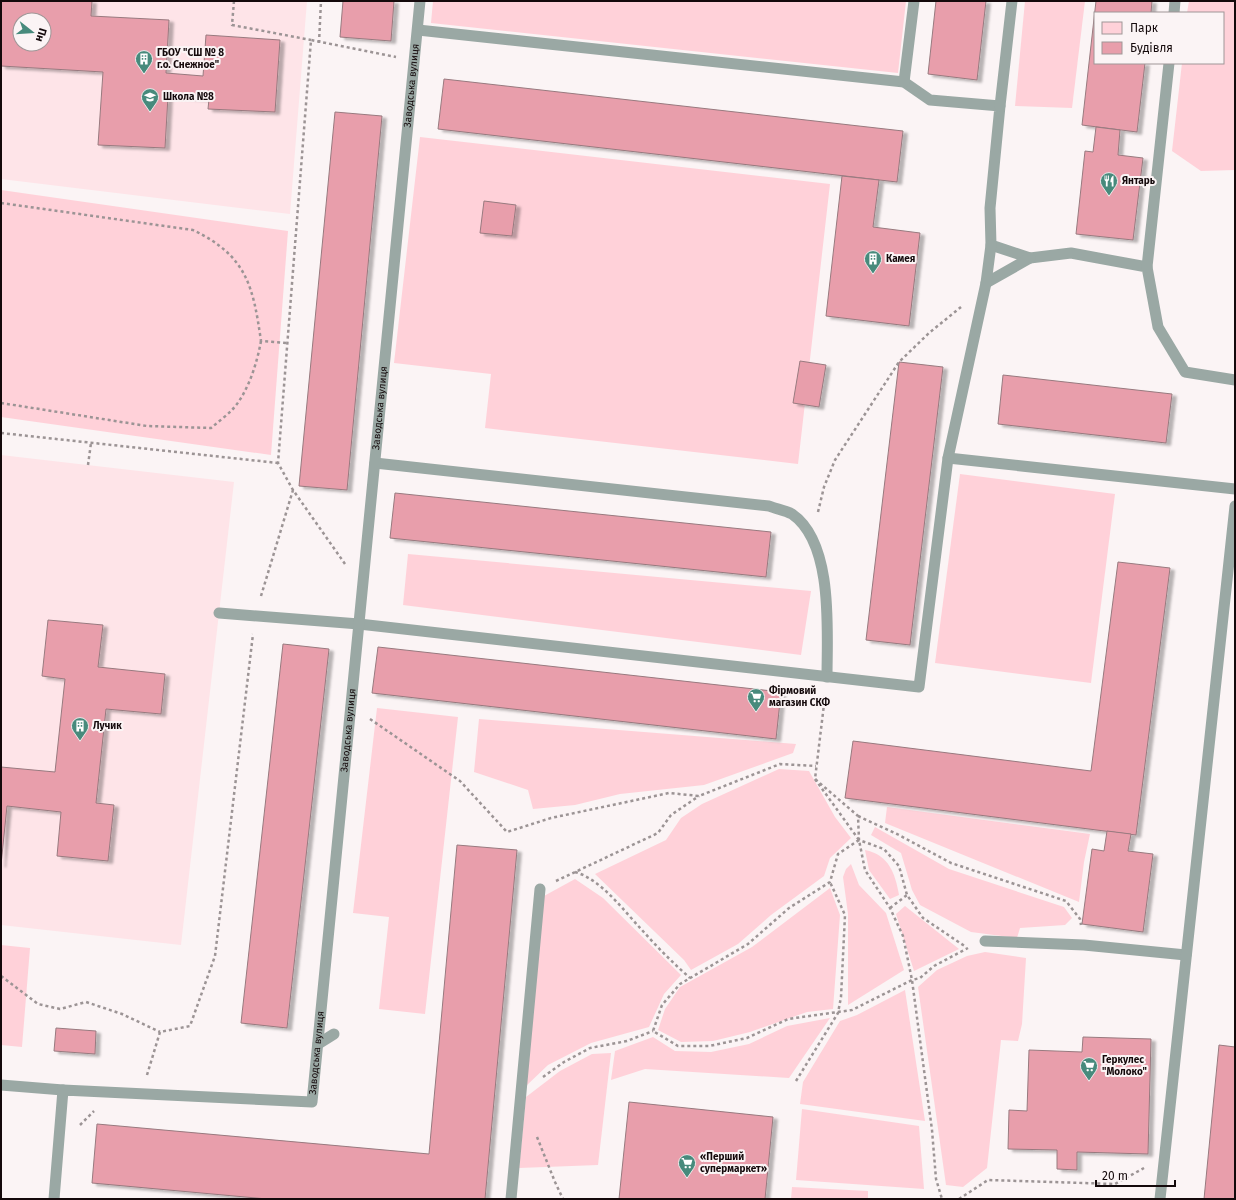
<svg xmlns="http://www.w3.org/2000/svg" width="1236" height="1200" font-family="'Fira Sans',sans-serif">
	<defs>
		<filter id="shadow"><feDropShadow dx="4.5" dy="2.5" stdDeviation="1" flood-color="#0004"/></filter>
	</defs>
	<rect width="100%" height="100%" fill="#fbf4f5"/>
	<g fill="#fee4e8" fill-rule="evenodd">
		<path d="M1 1H307L290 214 1 179ZM20 20H44V44H20Z"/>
		<polygon points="1,455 234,482 181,945 1,925"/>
	</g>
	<g fill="#ffd1d9">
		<polygon points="433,1 906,1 898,73 431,23"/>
		<polygon points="1025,1 1085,1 1072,108 1015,106"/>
		<polygon points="1189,1 1235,1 1235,170 1201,171 1172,151 1182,63 1223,63 1223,13 1187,13"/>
		<polygon points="420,137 830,184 798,464 485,428 491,374 394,363"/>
		<polygon points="1,190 288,231 271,455 1,417"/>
		<polygon points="960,474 1115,494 1091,683 935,663"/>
		<polygon points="408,554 811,591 801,655 403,605"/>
		<polygon points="377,708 458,717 425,1014 379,1009 389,917 353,913"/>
		<polygon points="479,719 796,744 793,753 704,785 620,794 575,805 533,809 528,790 474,772"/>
		<polygon points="779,769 809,771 835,817 851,838 830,858 824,876 771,915 738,944 691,970 684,960 595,874 666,840 681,818 702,804"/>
		<polygon points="887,807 1090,834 1084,862 1079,902 885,823"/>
		<polygon points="875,827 949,869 1064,907 1072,918 1065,925 1020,928 1017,938 971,932 920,905 912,890 901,853 871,835"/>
		<path d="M865 850C889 855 895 873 899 895L890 899 869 870Z"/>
		<polygon points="851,864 859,885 886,913 904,970 848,1005 848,914 843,877 846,869"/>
		<polygon points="575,879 603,898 681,975 664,994 649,1027 591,1043 548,1065 526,1086 544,896"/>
		<polygon points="830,888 840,915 833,1009 807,1012 750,1032 713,1041 681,1042 658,1030 665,1009 680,987 752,947"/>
		<polygon points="905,906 959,949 914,971 896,914"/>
		<polygon points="1,945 30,948 22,1047 1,1045"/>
		<polygon points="985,952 1026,958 1022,1024 1018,1041 1001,1040 987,1168 963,1187 946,1185 918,987 937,970 967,956"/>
		<polygon points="905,990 925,1121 800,1104 803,1082 840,1021 857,1015"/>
		<polygon points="830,1018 789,1078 645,1069 611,1080 615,1051 653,1037 675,1051 711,1052 749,1044 787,1026"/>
		<polygon points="611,1053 598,1165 519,1168 526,1097 560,1071 592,1054"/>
		<polygon points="802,1109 919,1126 924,1189 796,1180"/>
		<polygon points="792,1187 868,1191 868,1199 791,1199"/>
	</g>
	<g fill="#e89eab" stroke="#987a7f" fill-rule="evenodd" filter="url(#shadow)">
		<path d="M1 1H92L91 16 169 20 166 73 203 76 206 35 280 40 275 112 208 109 209 99 168 96 165 148 98 145 103 72 1 66ZM20 20H44V44H20Z"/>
		<polygon points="343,1 394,1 391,41 340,37"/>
		<polygon points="936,1 986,1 977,80 928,74"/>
		<polygon points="1096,1 1152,1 1151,13 1095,13 1095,63 1145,63 1137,132 1082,125"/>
		<polygon points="444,79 903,131 897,182 438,129"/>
		<polygon points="335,112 382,116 347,490 299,486"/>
		<polygon points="1096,127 1120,130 1118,155 1143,158 1133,240 1076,234 1085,151 1093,152"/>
		<polygon points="842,176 879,180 873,227 920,233 909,326 826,316"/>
		<polygon points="484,201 516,205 512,236 480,233"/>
		<polygon points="800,361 826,365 819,407 793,403"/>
		<polygon points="899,362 943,367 910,645 866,640"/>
		<polygon points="1003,375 1172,394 1166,443 998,424"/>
		<polygon points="395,493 771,532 766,577 390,538"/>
		<polygon points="1118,562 1170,568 1136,835 845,798 853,741 1091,771"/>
		<polygon points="48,620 103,625 98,667 165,674 161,714 106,709 96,803 114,805 108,861 57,856 61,812 7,806 1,865 1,767 55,772 65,679 42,676"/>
		<polygon points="283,644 329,649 287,1028 241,1023"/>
		<polygon points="378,647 781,692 776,739 372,693"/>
		<polygon points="1107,831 1131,834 1128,851 1153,854 1143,932 1082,924 1092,849 1104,851"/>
		<polygon points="457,845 517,850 485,1199 267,1199 92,1183 97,1124 429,1154"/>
		<polygon points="56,1028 96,1031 95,1054 54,1051"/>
		<polygon points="1083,1037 1151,1039 1148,1154 1077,1152 1077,1170 1057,1169 1057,1150 1008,1149 1009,1110 1027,1111 1029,1050 1082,1052"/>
		<polygon points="1219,1045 1235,1047 1235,1199 1204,1199"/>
		<polygon points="629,1102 773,1117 765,1199 619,1199"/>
	</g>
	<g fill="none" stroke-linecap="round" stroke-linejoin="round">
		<g stroke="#9c9495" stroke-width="2.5" stroke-dasharray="3 3" stroke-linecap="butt">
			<polyline points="234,1 232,25 311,40"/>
			<polyline points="319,43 321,1"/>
			<path d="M1 203 193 230C247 256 253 286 261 341L286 343"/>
			<path d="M1 403 147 426 211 428C218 422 226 416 232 410 248 393 257 363 261 341"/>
			<polyline points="1,433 278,463"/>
			<polyline points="88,465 91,443"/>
			<polyline points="818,512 824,487 835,460 899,362 929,333 961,307"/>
			<polyline points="345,564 293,490 278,463 311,40 396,57"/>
			<polyline points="261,596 293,490"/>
			<polyline points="825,696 815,779 858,816 859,840 884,849 899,866 907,895 923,918 966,947"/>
			<polyline points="370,719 460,781 507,832 551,818 669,793 699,796 780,764 816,766"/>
			<polyline points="815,779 859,840 865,870 890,908 903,936 912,980 932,1130 936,1179 942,1199"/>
			<polyline points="858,816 897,834 951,863 1066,901 1080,919 1081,925"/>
			<polyline points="859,840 838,854 830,882 789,908 748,944 680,984 662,1005 653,1031 678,1046 709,1046 747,1038 788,1019 852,1010 912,980 920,978 934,966 968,948"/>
			<path d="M575 872C602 880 623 910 642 930 657 947 673 963 690 978"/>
			<polyline points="556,881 658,833 671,815 699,796"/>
			<polyline points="890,908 907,895"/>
			<polyline points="1,976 38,1004 60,1009 86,1002 122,1014 160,1032"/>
			<polyline points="147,1075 160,1032 190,1026 215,956 253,634"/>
			<polyline points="543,1077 564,1062 590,1048 627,1041 653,1031"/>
			<polyline points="796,1081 838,1013 841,997 845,915 830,882"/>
			<polyline points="80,1125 94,1111"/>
			<polyline points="537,1137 555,1182 563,1199"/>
			<polyline points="959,1199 988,1180 1115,1184 1144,1168"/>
		</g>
		<g stroke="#9aa8a4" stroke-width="11">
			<polyline points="1174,13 1175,1"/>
			<polyline points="418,30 904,82 930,100 1000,106 990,208 991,245 1030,258 1071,253 1147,267 1158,327 1185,372 1235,380"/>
			<polyline points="904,82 914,1"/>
			<polyline points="1000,106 1012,1"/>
			<polyline points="1147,267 1169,63"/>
			<polyline points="986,283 1030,258"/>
			<polyline points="948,458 1235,489"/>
			<path d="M375 463 769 506C776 509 785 510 792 514 834 543 827 632 827 677"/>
			<polyline points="219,613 359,624 919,687 948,458 986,283 991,245"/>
			<polyline points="985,941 1084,945 1186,955"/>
			<polyline points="318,1044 334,1034"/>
			<polyline points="1,1085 63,1090"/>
			<path id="s1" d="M54 1199 63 1090 312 1102 420 1"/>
			<polyline points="511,1199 540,889"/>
			<polyline points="1160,1199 1235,506"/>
		</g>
	</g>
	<defs>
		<g id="building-pin" transform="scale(0.9)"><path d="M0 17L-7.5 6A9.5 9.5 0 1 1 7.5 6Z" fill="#478a7c" stroke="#fbf4f5"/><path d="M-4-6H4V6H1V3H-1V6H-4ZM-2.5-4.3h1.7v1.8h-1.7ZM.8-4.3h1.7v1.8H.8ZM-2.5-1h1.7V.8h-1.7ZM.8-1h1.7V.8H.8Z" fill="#fff"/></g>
		<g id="school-pin" transform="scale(0.9)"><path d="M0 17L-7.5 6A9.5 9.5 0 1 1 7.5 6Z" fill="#478a7c" stroke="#fbf4f5"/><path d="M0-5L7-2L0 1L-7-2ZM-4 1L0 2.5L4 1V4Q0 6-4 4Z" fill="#fff"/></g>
		<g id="restaurant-pin" transform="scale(0.9)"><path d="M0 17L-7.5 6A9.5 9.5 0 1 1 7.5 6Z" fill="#478a7c" stroke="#fbf4f5"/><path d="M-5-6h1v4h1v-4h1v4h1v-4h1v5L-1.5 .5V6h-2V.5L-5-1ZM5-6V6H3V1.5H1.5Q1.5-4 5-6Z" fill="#fff"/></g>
		<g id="supermarket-pin" transform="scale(0.9)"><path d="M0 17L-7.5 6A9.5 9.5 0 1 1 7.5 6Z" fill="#478a7c" stroke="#fbf4f5"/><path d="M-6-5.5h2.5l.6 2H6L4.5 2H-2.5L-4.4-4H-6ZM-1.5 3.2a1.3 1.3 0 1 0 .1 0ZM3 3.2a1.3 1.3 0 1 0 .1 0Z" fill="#fff"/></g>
	</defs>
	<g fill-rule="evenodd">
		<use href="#building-pin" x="144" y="59"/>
		<use href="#school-pin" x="150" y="97"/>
		<use href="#restaurant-pin" x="1109" y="181"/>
		<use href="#building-pin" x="873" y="259"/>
		<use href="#supermarket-pin" x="756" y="697"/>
		<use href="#building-pin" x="80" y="726"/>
		<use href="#supermarket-pin" x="1089" y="1066"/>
		<use href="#supermarket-pin" x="687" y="1163"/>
	</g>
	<g text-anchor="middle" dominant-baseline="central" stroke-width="4" stroke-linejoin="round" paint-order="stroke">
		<g font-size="10" font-weight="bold" fill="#14090b" stroke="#fbf4f5" text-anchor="start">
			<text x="157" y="53">ГБОУ "СШ № 8<tspan x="157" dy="12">г.о. Снежное"</tspan></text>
			<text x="163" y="97">Школа №8</text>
			<text x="1122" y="181">Янтарь</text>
			<text x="886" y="259">Камея</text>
			<text x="769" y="691">Фірмовий<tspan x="769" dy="12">магазин СКФ</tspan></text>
			<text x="93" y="726">Лучик</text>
			<text x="1102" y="1060">Геркулес<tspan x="1102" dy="12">"Молоко"</tspan></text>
			<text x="700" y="1157">«Перший<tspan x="700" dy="12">супермаркет»</tspan></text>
		</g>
		<g font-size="10" fill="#14090b" stroke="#fbf4f5">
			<text stroke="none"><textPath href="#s1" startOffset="1380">Заводська вулиця</textPath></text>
			<text stroke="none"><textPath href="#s1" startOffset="1056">Заводська вулиця</textPath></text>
			<text stroke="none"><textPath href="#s1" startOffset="732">Заводська вулиця</textPath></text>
			<text stroke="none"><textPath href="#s1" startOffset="408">Заводська вулиця</textPath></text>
		</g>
	</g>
	<rect width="1236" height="1200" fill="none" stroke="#14090b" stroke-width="4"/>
	<rect x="1094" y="12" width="130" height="52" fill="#fbf4f5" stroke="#9f9697"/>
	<rect x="1102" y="22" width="20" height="12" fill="#ffd1d9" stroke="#9f9697"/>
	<text x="1130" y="32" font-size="12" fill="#14090b">Парк</text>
	<rect x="1102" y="42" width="20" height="12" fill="#e89eab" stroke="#9f9697"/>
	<text x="1130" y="52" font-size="12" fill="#14090b">Будівля</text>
	<g transform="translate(32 32) rotate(107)"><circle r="19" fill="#fbf4f5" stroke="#9f9697"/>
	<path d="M0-3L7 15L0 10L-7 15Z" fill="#478a7c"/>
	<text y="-6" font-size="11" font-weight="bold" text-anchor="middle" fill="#14090b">Пн</text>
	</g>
	<path d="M1096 1180v6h79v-6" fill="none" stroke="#14090b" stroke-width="2"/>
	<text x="1102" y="1180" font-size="12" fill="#14090b" stroke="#fbf4f5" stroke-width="3" paint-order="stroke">20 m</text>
</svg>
